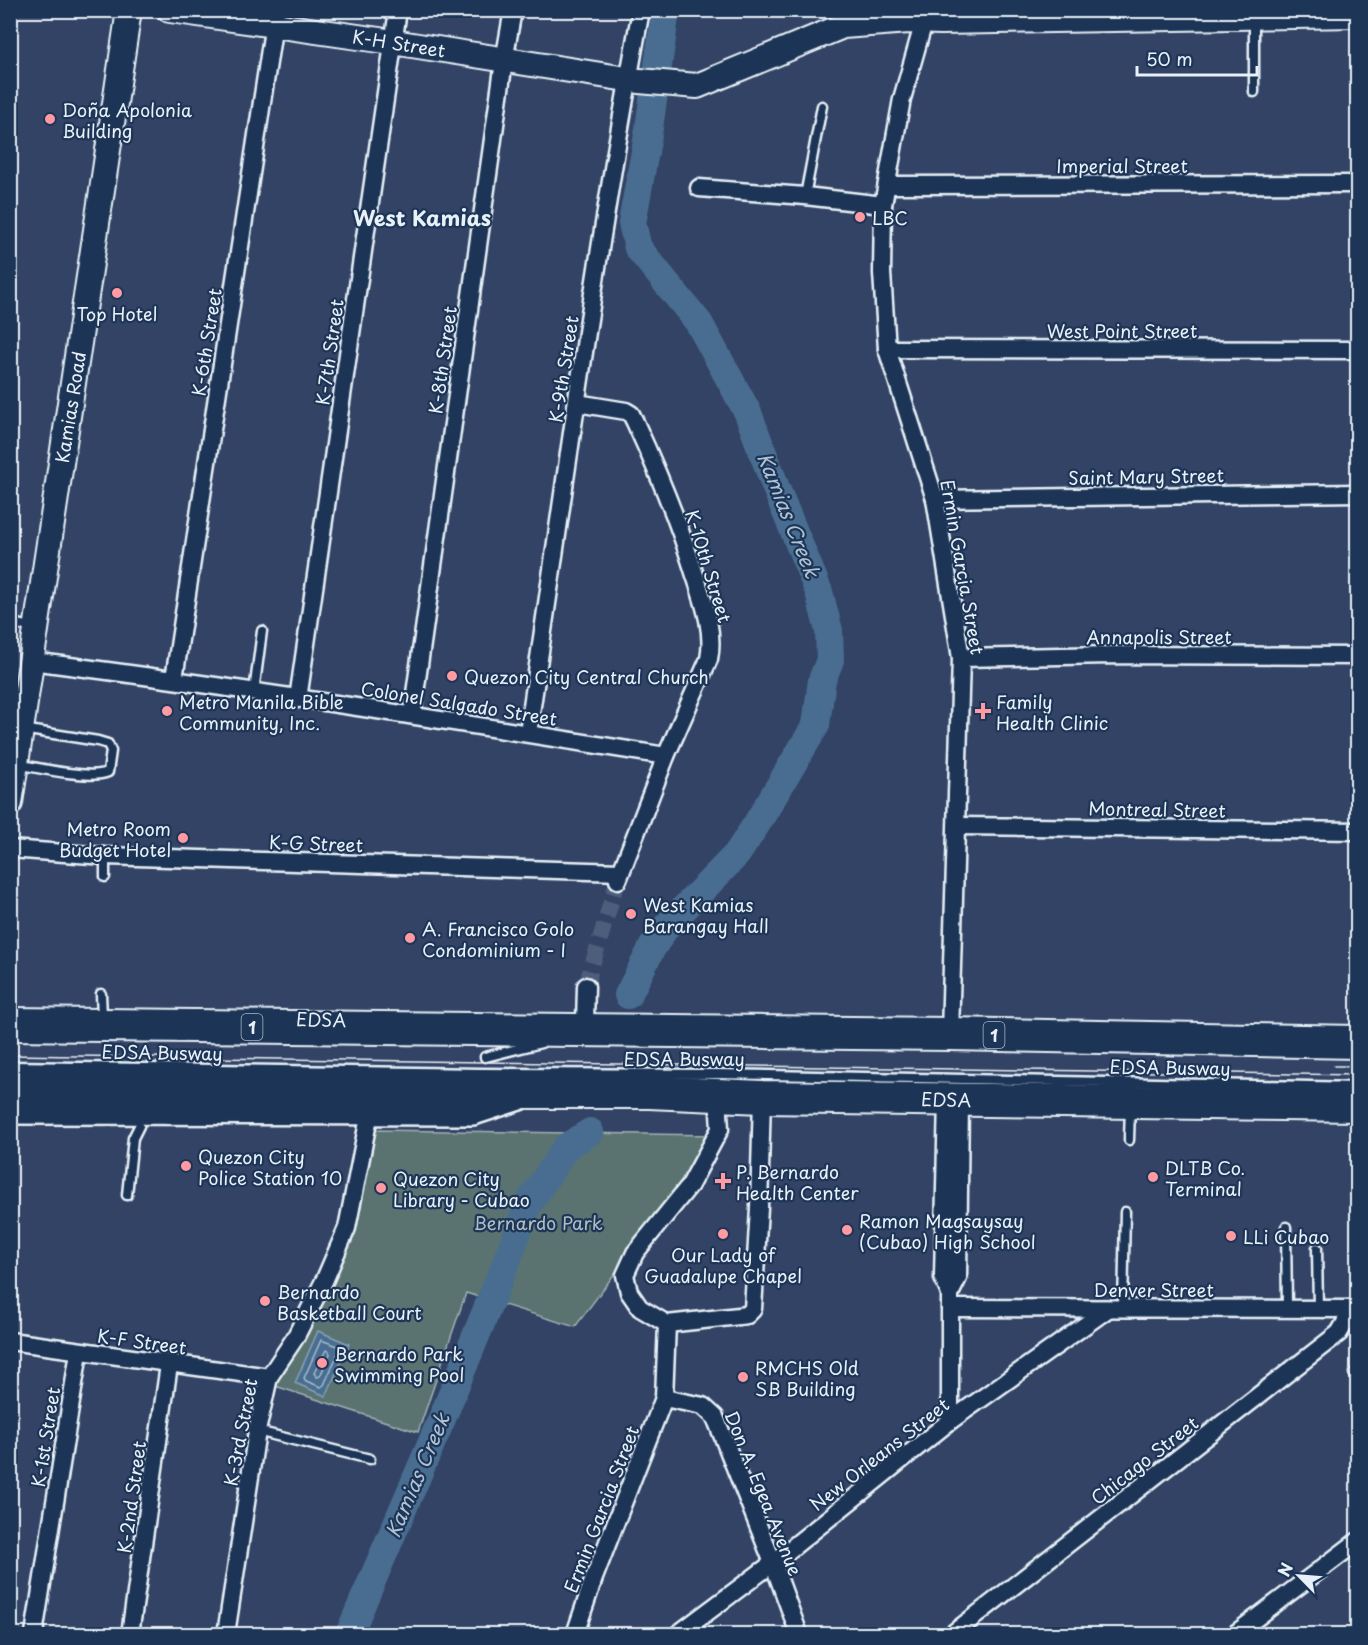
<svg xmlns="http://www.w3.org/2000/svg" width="1368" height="1645" font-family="'Playpen Sans',sans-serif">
	<rect width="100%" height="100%" fill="#334365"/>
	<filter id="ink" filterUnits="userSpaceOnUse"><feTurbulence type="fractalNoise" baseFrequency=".0167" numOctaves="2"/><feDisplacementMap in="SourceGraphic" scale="12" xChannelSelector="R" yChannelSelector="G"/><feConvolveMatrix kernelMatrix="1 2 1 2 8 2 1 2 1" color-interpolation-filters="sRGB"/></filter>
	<g filter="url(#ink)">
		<polygon fill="#5a7370" stroke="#a1b2b4" stroke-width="1.5" points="372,1130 714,1135 689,1182 670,1199 575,1327 466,1293 418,1432 272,1385 346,1249"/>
		<polygon fill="#486d90" stroke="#88a2ba" stroke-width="1.5" points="318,1331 349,1344 326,1396 295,1383"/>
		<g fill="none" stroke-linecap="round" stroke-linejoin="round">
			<g stroke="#a8bcce" stroke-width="1.5">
				<polygon points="321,1340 338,1346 340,1349 324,1385 321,1387 306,1381 304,1378"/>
				<polygon points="326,1350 329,1351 330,1354 320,1376 317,1377 314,1373"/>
			</g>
			<g stroke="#486d90" stroke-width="28">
				<polyline points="628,995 652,948 665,928 737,854 756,825 816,725 822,680 830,660 829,631 819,592 776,488 748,413 699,323 638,248 632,223 648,135 666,10"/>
				<polyline points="349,1634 441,1421 505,1265 528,1205 566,1147 590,1132"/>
			</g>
			<polyline stroke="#4e5d7b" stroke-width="16" stroke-dasharray="16 8" stroke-linecap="butt" points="586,986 617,882"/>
			<g stroke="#e8f1f8" stroke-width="13">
				<g id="lane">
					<polyline points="1254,20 1254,92"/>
					<polyline points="805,196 822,106"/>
					<polyline points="10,623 33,627"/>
					<polyline points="254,692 262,631"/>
					<path d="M17 764C38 768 90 780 108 772L111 751 108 744 98 741 22 729"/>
					<polyline points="105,877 105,856"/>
					<polyline points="101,994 102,1016"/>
					<polyline points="485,1057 541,1043"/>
					<polyline points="10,1066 481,1073 716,1074 1358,1087"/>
					<polyline points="1129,1140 1130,1107"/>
					<polyline points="127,1195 133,1138 139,1126"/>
					<polyline points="1286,1227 1287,1308"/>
					<polyline points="1317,1248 1318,1308"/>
					<polyline points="1123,1309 1125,1212"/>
					<polyline points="1354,1373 1358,1370"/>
					<polyline points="257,1431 370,1459"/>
				</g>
			</g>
			<g stroke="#e8f1f8" stroke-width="21">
				<g id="street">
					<polyline points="927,11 902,99 883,205 882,273 887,349 935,499 961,658 950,1034"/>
					<polyline points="887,185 1358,184"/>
					<polyline points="699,188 805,196 883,205"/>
					<polyline points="887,349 1358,350"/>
					<path d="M577 403 626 411 631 414 635 422C657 470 677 518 693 569 702 598 715 629 709 659L666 756 618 880"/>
					<polyline points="935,499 1358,493"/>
					<polyline points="961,658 1113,655 1358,656"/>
					<path d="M31 661C244 688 455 722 666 756"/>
					<polyline points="174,679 276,10"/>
					<polyline points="298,699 398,10"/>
					<polyline points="412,715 504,61 513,10"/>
					<path d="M528 733C564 492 596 250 641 10"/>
					<polyline points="957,826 1358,831"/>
					<polyline points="10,849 105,856 621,872"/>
					<polyline points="585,1023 586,986"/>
					<polyline points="947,1098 943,1278 950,1294 950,1421"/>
					<polyline points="950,1294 958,1278 960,1099"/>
					<polyline points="950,1308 1357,1309"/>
					<polyline points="667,1324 739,1316 747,1315 753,1309 759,1208 762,1097"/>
					<polyline points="667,1324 640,1308 629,1292 625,1275 635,1253 690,1185 720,1129 718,1096"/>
					<polyline points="10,1341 269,1377"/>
					<polyline points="664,1398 703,1406 715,1417 773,1563 799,1634"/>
					<polyline points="34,1634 79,1352"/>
					<polyline points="130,1634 169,1365"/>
					<polyline points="226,1634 257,1431 269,1377 295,1338 325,1279 347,1228 370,1112"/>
					<polyline points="575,1634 594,1578 664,1398 667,1324"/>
					<polyline points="678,1634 773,1563 950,1421 1108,1309"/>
					<polyline points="952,1634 1339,1333 1345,1323 1349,1309"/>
					<polyline points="1235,1634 1358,1541"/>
				</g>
			</g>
			<g stroke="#e8f1f8" stroke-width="28">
				<g id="secondary">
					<polyline points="170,10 393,42 639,81 697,86 843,26 909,21 941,22 1358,15"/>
					<polyline points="10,803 129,10"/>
				</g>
			</g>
			<g stroke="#e8f1f8" stroke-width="32">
				<polyline id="primary" points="10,1110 473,1111 519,1096"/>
			</g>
			<g stroke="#e8f1f8" stroke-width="36">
				<g id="highway">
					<polyline points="10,1024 950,1034 1358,1042"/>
					<polyline points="10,1082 475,1092 649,1092 762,1097 1358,1105"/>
				</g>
			</g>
			<use href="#lane" stroke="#1d3557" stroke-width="8"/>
			<use href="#street" stroke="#1d3557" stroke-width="16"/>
			<use href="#secondary" stroke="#1d3557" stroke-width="24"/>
			<use href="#primary" stroke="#1d3557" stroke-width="27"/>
			<use href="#highway" stroke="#1d3557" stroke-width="32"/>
			<g stroke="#e8f1f8" stroke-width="1.5">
				<polyline points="10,1055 1358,1075"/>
				<polyline points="1334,1066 1358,1066"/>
			</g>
		</g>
	</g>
	<g fill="#ff9aa2" stroke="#1d3557" stroke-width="2">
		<circle cx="50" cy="119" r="6"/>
		<circle cx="860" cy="217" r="6"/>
		<circle cx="117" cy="293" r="6"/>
		<circle cx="452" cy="676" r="6"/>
		<circle cx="167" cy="711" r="6"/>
		<path d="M980 702h6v6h6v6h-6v6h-6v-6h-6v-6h6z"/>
		<circle cx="183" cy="838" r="6"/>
		<circle cx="631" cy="914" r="6"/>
		<circle cx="410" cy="938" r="6"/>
		<circle cx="186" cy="1166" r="6"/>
		<circle cx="1153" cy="1177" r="6"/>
		<path d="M720 1172h6v6h6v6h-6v6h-6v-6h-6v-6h6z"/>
		<circle cx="381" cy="1188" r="6"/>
		<circle cx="847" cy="1230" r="6"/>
		<circle cx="723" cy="1234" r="6"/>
		<circle cx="1231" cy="1236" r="6"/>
		<circle cx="265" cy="1301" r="6"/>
		<circle cx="322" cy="1363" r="6"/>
		<circle cx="743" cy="1377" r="6"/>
	</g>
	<g text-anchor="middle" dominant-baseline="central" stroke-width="4.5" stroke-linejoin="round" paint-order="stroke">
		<g fill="#1d3557" stroke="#abb9c8" stroke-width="1.5">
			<rect x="241.5" y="1014" width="21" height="26" rx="4.5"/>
			<rect x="983.5" y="1022" width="21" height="26" rx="4.5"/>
		</g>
		<g font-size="16" font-weight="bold" fill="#e8f1f8">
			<text x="252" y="1027">1</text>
			<text x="994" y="1035">1</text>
		</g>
		<g font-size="18" fill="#e8f1f8" stroke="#1d3557">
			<text transform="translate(399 43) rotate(9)">K-H Street</text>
			<text x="1122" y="165">Imperial Street</text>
			<text x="1122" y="330">West Point Street</text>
			<text transform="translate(206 342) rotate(-81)">K-6th Street</text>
			<text transform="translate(329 352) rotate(-82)">K-7th Street</text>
			<text transform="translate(442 360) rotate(-82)">K-8th Street</text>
			<text transform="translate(563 369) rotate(-81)">K-9th Street</text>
			<text transform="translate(70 407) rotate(-81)">Kamias Road</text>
			<text transform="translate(1146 476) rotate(-1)">Saint Mary Street</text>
			<text transform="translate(709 566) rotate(73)">K-10th Street</text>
			<text transform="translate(963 567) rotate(80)">Ermin Garcia Street</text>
			<text x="1159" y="636">Annapolis Street</text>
			<text transform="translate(459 703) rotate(9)">Colonel Salgado Street</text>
			<text transform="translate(1157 809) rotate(1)">Montreal Street</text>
			<text transform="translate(316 843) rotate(2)">K-G Street</text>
			<text transform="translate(321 1019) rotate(1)">EDSA</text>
			<text transform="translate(162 1052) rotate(1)">EDSA Busway</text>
			<text x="684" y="1058">EDSA Busway</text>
			<text transform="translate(1170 1067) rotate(1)">EDSA Busway</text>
			<text transform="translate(946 1099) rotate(1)">EDSA</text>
			<text x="1154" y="1289">Denver Street</text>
			<text transform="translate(142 1341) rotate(8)">K-F Street</text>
			<text transform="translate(240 1432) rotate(-79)">K-3rd Street</text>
			<text transform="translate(45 1437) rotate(-81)">K-1st Street</text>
			<text transform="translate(879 1454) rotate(-38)">New Orleans Street</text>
			<text transform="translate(1144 1460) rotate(-38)">Chicago Street</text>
			<text transform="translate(764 1493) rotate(68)">Don A. Egea Avenue</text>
			<text transform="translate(131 1497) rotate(-82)">K-2nd Street</text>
			<text transform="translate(601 1509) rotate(-69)">Ermin Garcia Street</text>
		</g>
		<g font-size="18" fill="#e8f1f8" stroke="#1d3557" text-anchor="start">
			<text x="62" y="109">Doña Apolonia<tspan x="62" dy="21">Building</tspan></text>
			<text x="872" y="217">LBC</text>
			<text x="117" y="313" text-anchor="middle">Top Hotel</text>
			<text x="464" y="676">Quezon City Central Church</text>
			<text x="179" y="701">Metro Manila Bible<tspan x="179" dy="21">Community, Inc.</tspan></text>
			<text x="996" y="701">Family<tspan x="996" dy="21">Health Clinic</tspan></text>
			<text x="171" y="828" text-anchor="end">Metro Room<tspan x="171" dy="21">Budget Hotel</tspan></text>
			<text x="643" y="904">West Kamias<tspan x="643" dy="21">Barangay Hall</tspan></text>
			<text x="422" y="928">A. Francisco Golo<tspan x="422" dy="21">Condominium - I</tspan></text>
			<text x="198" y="1156">Quezon City<tspan x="198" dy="21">Police Station 10</tspan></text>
			<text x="1165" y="1167">DLTB Co.<tspan x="1165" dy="21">Terminal</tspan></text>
			<text x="736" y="1171">P. Bernardo<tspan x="736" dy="21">Health Center</tspan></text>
			<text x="393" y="1178">Quezon City<tspan x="393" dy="21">Library - Cubao</tspan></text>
			<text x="859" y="1220">Ramon Magsaysay<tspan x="859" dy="21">(Cubao) High School</tspan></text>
			<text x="1243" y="1236">LLi Cubao</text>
			<text x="723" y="1254" text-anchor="middle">Our Lady of<tspan x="723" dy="21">Guadalupe Chapel</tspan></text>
			<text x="277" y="1291">Bernardo<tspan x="277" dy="21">Basketball Court</tspan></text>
			<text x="334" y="1353">Bernardo Park<tspan x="334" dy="21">Swimming Pool</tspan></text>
			<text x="755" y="1367">RMCHS Old<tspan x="755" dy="21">SB Building</tspan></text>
		</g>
		<g font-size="18" fill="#afbfc2" stroke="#1d3557">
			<text x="538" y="1222">Bernardo Park</text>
		</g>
		<g font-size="20" font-style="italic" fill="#b0c3d4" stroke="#1d3557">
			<text transform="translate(789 515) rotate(68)">Kamias Creek</text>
			<text transform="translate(417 1475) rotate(-67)">Kamias Creek</text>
		</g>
		<g font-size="21" font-weight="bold" fill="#e8f1f8" stroke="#1d3557">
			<text x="422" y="217">West Kamias</text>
		</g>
	</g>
	<rect width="1368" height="1645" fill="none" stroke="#1d3557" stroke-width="36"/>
	<rect x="18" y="18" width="1332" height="1609" fill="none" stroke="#e8f1f8" stroke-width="2" filter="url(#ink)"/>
	<g transform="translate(1299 1576) rotate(295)" stroke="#1d3557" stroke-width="4.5" paint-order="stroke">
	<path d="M0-4.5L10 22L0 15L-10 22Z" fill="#e8f1f8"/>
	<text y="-9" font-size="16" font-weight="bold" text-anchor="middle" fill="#e8f1f8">N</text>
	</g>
	<path d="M1137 66v9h120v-9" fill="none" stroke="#e8f1f8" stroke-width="3"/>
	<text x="1146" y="66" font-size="18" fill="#e8f1f8" stroke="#1d3557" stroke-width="4.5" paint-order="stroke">50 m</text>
</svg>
